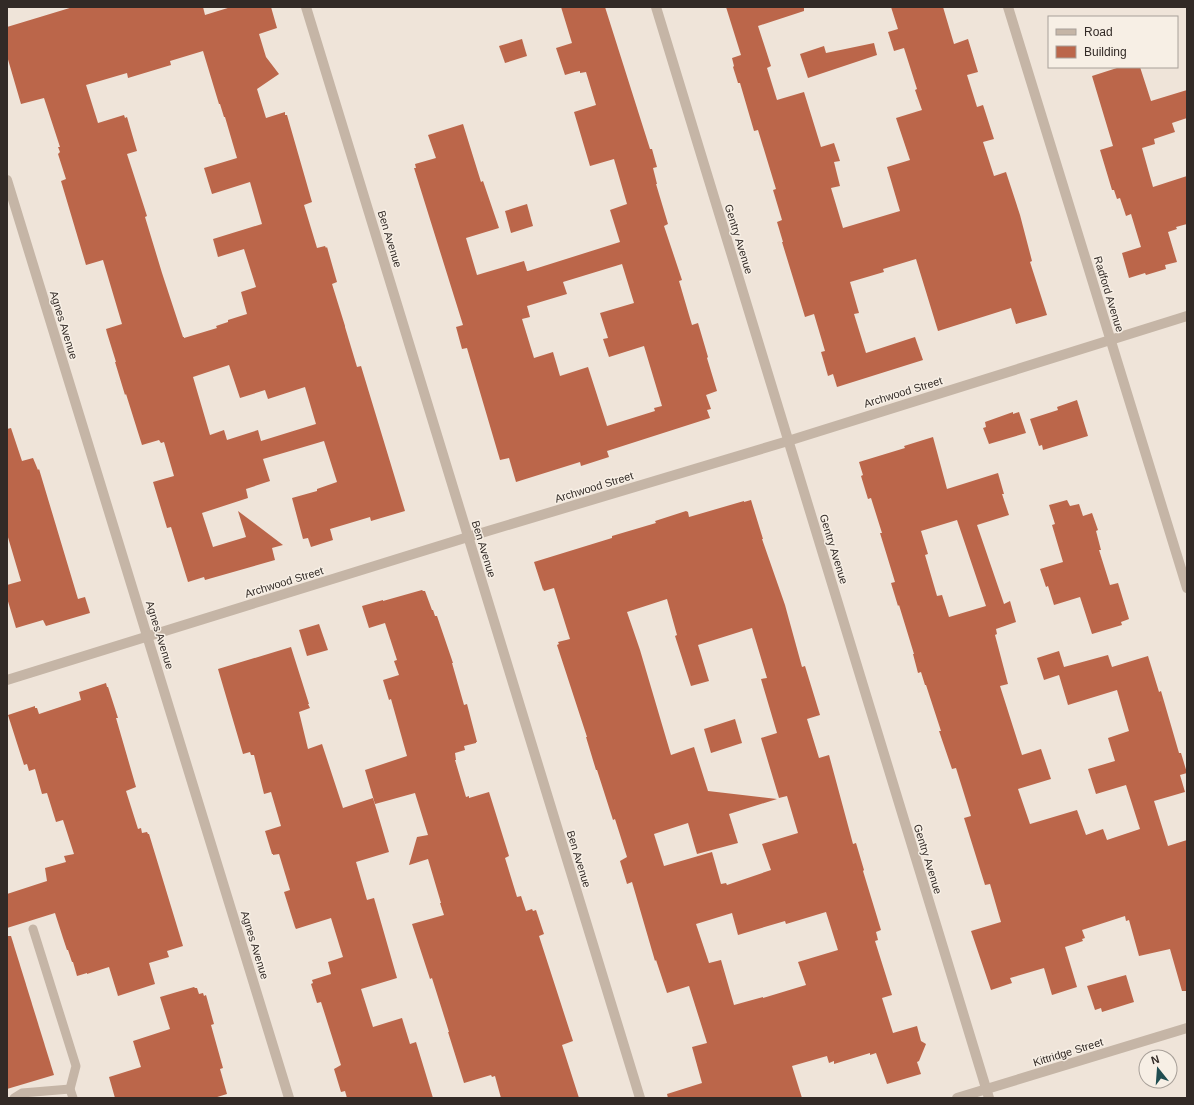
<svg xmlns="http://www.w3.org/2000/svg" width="1194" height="1105" font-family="Arial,sans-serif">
	<rect width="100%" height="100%" fill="#efe4d9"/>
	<g fill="#bb664a" fill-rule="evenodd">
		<path d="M73 7H203L205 15 231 7H271L277 28 259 34 266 57 279 74 257 89 266 118 285 112V115H287L312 202 304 205 317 248 325 246 326 248 327 247 337 282 332 284 345 326V327L357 367 361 366 405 511 371 521 370 517 330 529 333 540 311 547 308 538 303 539 292 498 317 491V489L337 482 324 441 263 459 270 481 246 489 248 498 202 513 213 547 246 537 238 511 283 545 272 548 275 560 205 580 204 577 188 582 171 527 167 528 153 482 174 476 164 442 161 443 159 440 142 445 126 394 125 395 115 362H116L107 333 106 329 122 324 103 260 86 265 61 181 66 179 58 154 60 152 58 147H60L44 98 21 104 7 56V27ZM203 51 219 104H220L224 117H225L237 158 204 168 212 194 250 182 262 224 213 239 218 257 244 249 256 287 241 292 247 314 228 320V322L216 326 217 328 184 338V337H183L162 273 145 217 147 216 127 154 137 151 127 117 125 118 124 115 98 123 86 85 127 73 128 78 171 65 170 61ZM229 365 240 398 265 390 268 399 305 387 316 424 261 441 258 430 227 440 224 430 210 435 193 377Z"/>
		<path d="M561 7H605L650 149H652L657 167 653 168 657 184H656L668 224 664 226 682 280 679 281 689 315 692 325 698 323 708 357 707 358 717 391 706 395 711 409 707 410 710 418 607 451 609 457 581 466 580 462 516 482 509 458 500 460 467 348 462 349 456 327 463 325 414 168H416L415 164 436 158 428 135 463 124 481 182 483 181 499 228 466 238 477 275 524 261 527 271H528L620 242 610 210 627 204 614 159 590 166 574 112 596 105 586 72 580 73V71L575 72 565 75 556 48 572 43ZM622 264 634 303 600 313 608 338 603 339 609 357 644 346 662 406 654 408 655 411 607 426 588 367 560 376 553 352 534 358 522 319 530 317 527 306 567 294 563 282Z"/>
		<polygon points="726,7 804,7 804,11 758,26 771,66 767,68 777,100 804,92 821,147 834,143 840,161 834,162 840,186 831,188 843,228 900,211 887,167 910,160 896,118 922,110 915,90 917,89 904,48 894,51 888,32 898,29 891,7 943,7 954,44 968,39 978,72 967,75 977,107 983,105 994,139 983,142 994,176 1006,172 1020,215 1032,261 1030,262 1047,315 1016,324 1011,308 938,331 916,259 883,269 884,272 850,282 859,313 854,314 866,353 915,337 923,360 837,387 833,374 828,376 821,352 825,351 814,314 805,317 782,242 783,242 777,222 782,220 773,190 776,189 758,130 754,131 740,83 738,83 733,67 734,66 732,58 741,55"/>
		<polygon points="522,39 527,56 505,63 499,46"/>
		<polygon points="874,43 877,55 808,78 800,54 824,46 826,53"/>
		<polygon points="1120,67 1140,67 1151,101 1187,90 1187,118 1172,123 1175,132 1154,139 1155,144 1142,148 1153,187 1187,176 1187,224 1176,227 1177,229 1168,232 1177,262 1165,265 1166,269 1146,275 1145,273 1129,278 1122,253 1141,247 1131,214 1126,216 1120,198 1117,199 1114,190 1112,190 1100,150 1113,146 1092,76"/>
		<polygon points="527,204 533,226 511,233 505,211"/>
		<polygon points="1077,400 1088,436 1043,450 1042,445 1039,446 1030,419 1058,410 1057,407"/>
		<polygon points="1013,412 1013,414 1019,412 1026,433 989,444 983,428 986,427 985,422"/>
		<polygon points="11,428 22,461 33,458 38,470 39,469 78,599 85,597 90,613 46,626 43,620 16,628 7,598 7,585 21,581 7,534 7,429"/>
		<path d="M933 437 947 489 998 473 1004 494H1002L1009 515 977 525 1004 604 1010 601 1016 622 996 629 997 634 995 635 1008 684 1000 686 1022 755 1041 749 1051 779 1018 789 1030 824 1077 810 1086 835 1103 829 1107 840 1140 829 1126 785 1096 794 1088 769 1115 761 1108 738 1129 731 1117 690 1068 705 1059 675 1044 680 1037 658 1059 651 1064 667 1108 655 1112 667 1148 656 1159 692 1161 691 1179 753H1181L1187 773 1180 775 1185 792 1154 801 1168 846 1187 840V991H1182L1170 949 1139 956 1129 920 1126 921 1125 916 1082 930 1085 938 1082 939 1083 941 1065 947 1077 987 1052 995 1044 968 1010 978 1012 983 991 990 971 931 1001 922 990 884 985 885 964 818 971 816 956 768 952 769 939 731H941L926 685H925L921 672 918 673 913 654H914L899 605 898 606 891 583 895 582 880 533H882L871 498 868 499 861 476 863 475 859 462 905 448 904 446ZM957 520 986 606 949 617 942 595 937 596 925 555 928 554 921 531Z"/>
		<path d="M751 500 763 539H762L785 605 802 667 805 666 820 715 807 719 819 758 829 755 853 844 856 843 864 870 863 871 881 930 876 932 878 940 875 941 892 995 882 998 893 1033 917 1026 921 1041 926 1044 919 1061 917 1062 921 1074 887 1084 876 1053 870 1055V1053L834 1064V1061L829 1063 827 1056 792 1066 802 1098H668L667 1094 702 1083 692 1047 707 1043 689 986 667 993 656 960 655 961 632 882 627 884 620 861 627 857 615 819 613 820 597 770H596L586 737H587L557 645 559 644 558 642 570 639 554 588 544 591 543 589V590L534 562 612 538V536L656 523 655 521 686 511 688 512 689 517 744 501V502ZM667 599 677 635 675 636 691 686 709 681 698 645 752 628 767 678 761 679 777 733 761 738 779 798 787 796 798 833 762 844 771 870 727 885 726 883 721 884 712 852 664 866 654 834 688 823 697 854 738 843 729 814 777 799 708 791 694 747 671 755 640 650 627 612ZM826 912 838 950 798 962 806 985 763 998V997L734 1005 721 960 709 963 696 924 732 913 738 935 785 921 786 924Z"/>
		<polygon points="1067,500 1070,506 1079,504 1083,516 1092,513 1098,530 1096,531 1101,550 1099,550 1110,585 1118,583 1129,619 1121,622 1122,625 1092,634 1080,597 1054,605 1048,586 1046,587 1040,569 1063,562 1052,525 1055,524 1049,505"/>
		<polygon points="422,590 423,591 425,591 432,610 433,610 435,616 437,616 453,663 452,663 464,705 467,704 477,742 476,742 476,743 464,746 465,750 455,753 456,760 455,760 466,797 469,796 469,798 489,792 509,856 505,858 517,897 521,896 526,911 532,909 533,911 536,910 544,934 539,936 573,1041 562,1045 579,1098 501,1098 495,1076 492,1077 491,1075 464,1083 448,1032 449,1032 432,978 430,979 412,924 444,915 440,903 441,903 428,859 409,865 417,837 428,835 415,793 375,804 365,770 407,756 391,699 389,700 383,680 399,675 394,661 397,660 385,623 369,628 362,606 383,600 383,601"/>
		<polygon points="319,624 328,650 307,656 299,630"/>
		<polygon points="291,647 309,704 308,704 310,708 299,712 308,749 322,744 343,808 373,798 389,852 356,862 367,900 374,898 397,978 361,989 373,1027 402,1018 410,1044 416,1042 433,1098 347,1098 345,1091 341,1092 334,1069 341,1065 321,1002 317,1003 311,984 313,983 312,980 331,974 328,962 343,957 331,918 296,929 295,927 284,892 290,890 279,854 273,855 273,854 272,854 265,831 281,826 271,792 264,794 254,755 251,755 250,752 243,754 218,669"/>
		<polygon points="106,683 107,687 108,687 118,718 116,718 136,787 126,791 138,829 141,828 142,833 147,832 148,834 149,834 183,946 167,951 169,957 149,963 155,984 118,996 109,967 87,974 87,973 77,976 73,962 72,962 68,950 67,950 63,938 55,913 7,928 7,894 47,881 45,868 66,862 64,856 74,854 63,820 56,822 47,793 42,794 35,769 29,771 27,764 24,765 8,715 35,706 35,708 37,708 39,714 81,700 79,692"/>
		<polygon points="735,719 742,743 711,753 704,729"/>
		<polygon points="7,936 11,936 54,1075 7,1089"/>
		<polygon points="1126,975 1134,1002 1102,1012 1101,1008 1095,1010 1087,986"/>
		<polygon points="194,987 195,988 197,988 199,994 203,993 204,996 206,995 214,1024 211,1025 223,1068 220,1069 227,1094 214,1098 115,1098 109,1077 141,1067 133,1041 170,1029 160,997"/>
	</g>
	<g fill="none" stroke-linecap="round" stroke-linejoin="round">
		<g stroke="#c5b5a6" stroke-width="9">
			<polyline points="33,929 76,1066 70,1089 73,1098"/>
			<polyline points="14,1098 22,1093 70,1089"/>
		</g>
		<g stroke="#c5b5a6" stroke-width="10">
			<polyline points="306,7 640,1098"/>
			<polyline points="656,7 989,1098"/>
			<polyline points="1008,7 1187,588"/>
			<polyline points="7,180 289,1098"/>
			<polyline points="7,680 468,537 788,441 1187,316"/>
			<polyline points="957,1098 1187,1028"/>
		</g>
	</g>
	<g text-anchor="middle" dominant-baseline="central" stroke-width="3" stroke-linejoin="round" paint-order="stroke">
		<g font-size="11" fill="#322a26" stroke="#f7efe5">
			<text transform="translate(390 239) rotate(73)">Ben Avenue</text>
			<text transform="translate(739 239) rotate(73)">Gentry Avenue</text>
			<text transform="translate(1109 294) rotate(73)">Radford Avenue</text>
			<text transform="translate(64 325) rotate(73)">Agnes Avenue</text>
			<text transform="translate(903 392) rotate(-17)">Archwood Street</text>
			<text transform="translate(594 487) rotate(-17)">Archwood Street</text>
			<text transform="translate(484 549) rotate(73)">Ben Avenue</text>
			<text transform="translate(834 549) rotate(73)">Gentry Avenue</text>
			<text transform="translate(284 582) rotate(-17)">Archwood Street</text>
			<text transform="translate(160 635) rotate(73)">Agnes Avenue</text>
			<text transform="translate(579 859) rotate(73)">Ben Avenue</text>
			<text transform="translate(928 859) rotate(73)">Gentry Avenue</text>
			<text transform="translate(255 945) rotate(73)">Agnes Avenue</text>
			<text transform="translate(1068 1052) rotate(-17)">Kittridge Street</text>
		</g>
	</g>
	<rect width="1194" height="1105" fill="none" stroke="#322a26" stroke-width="16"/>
	<rect x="1048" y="16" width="130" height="52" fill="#f7efe5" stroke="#a8a099"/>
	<rect x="1056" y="29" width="20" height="6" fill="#c5b5a6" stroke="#a8a099"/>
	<text x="1084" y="36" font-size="12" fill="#322a26">Road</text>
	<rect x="1056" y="46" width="20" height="12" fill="#bb664a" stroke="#a8a099"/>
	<text x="1084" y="56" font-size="12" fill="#322a26">Building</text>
	<g transform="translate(1158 1069) rotate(343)"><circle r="19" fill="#f7efe5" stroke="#a8a099"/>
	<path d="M0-3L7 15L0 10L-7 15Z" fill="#204d50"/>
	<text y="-6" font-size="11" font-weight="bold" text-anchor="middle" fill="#322a26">N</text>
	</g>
</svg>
